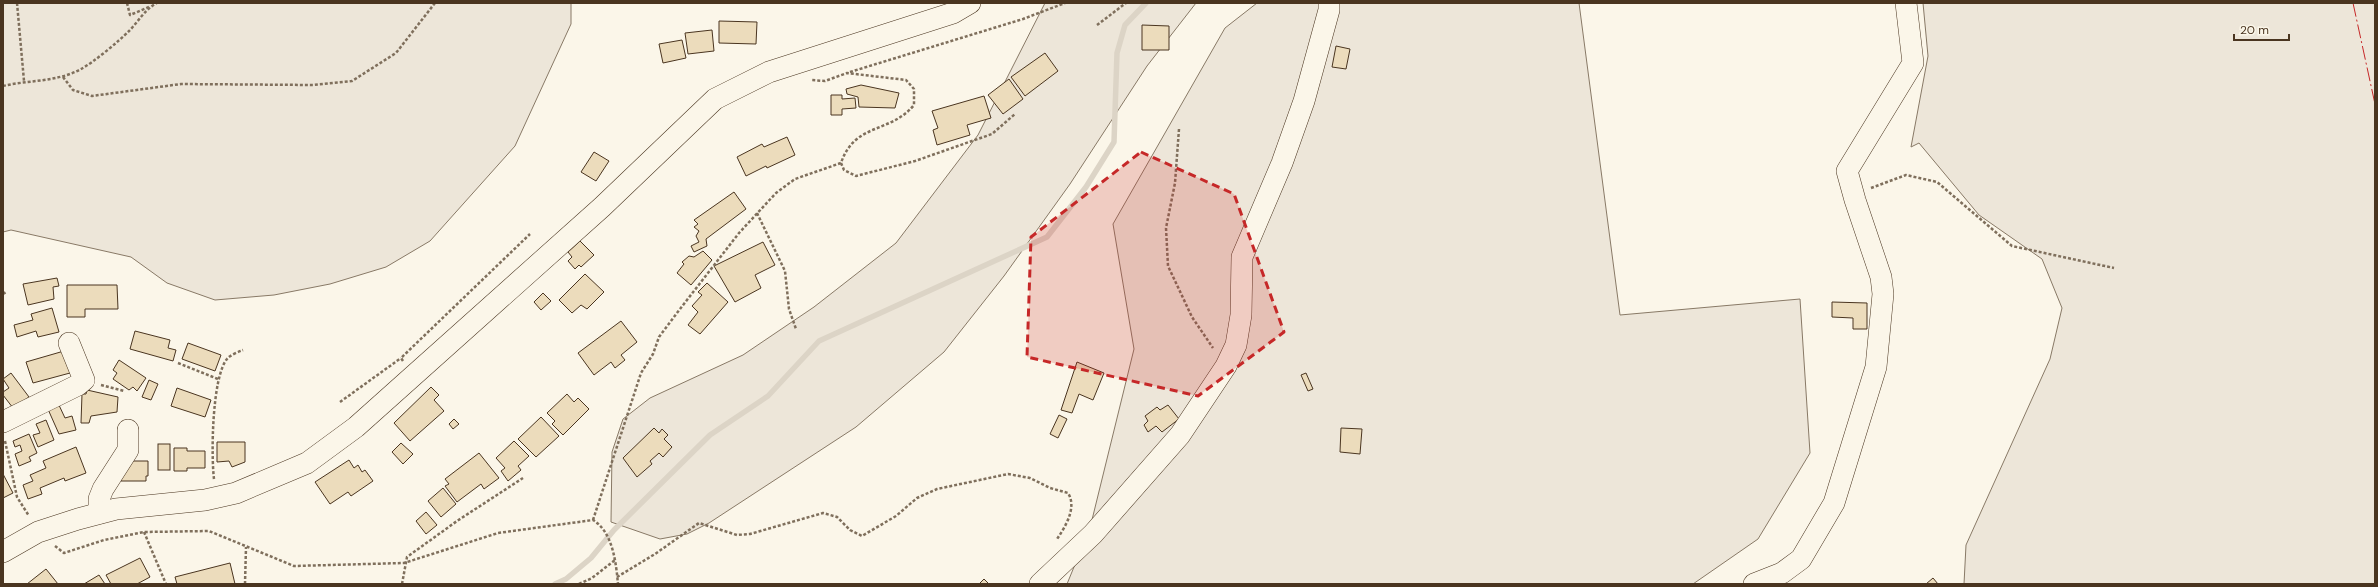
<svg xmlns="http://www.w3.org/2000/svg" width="2378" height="587" font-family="'DM Sans',sans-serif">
	<rect width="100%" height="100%" fill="#fbf6e9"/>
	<g fill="#ede6d9" stroke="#887966">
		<polygon points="3,3 571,3 571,24 515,146 430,241 386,267 330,284 274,295 215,300 167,283 131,257 11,230 3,232"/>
		<polygon points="1045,3 1196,3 1147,66 1070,184 1004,276 944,352 856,427 709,523 687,534 660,539 611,522 612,452 623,419 650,398 743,355 814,307 896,243 978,135"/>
		<polygon points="1257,3 1579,3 1620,315 1800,299 1810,453 1758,539 1693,584 1067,584 1090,528 1134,349 1113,224 1225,28"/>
		<polygon points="1923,3 2375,3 2375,584 1964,584 1966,545 2050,359 2062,308 2042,259 1979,215 1919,143 1911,147 1928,56"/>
	</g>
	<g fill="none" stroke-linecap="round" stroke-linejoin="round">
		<polyline stroke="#dcd4c6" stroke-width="5.5" points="555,584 566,579 591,558 614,530 710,435 768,396 819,341 1047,237 1086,187 1114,142 1117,53 1125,25 1146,3"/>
	</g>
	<g fill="#ecdcbc" stroke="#4a3520">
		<polygon points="719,21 757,22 756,44 719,43"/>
		<polygon points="1142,25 1169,26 1169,50 1142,50"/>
		<polygon points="712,30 714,51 688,54 685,33"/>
		<polygon points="682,40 686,58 663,63 659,44"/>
		<polygon points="1336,46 1350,49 1346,69 1332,67"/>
		<polygon points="1045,53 1058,71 1025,96 1011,77"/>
		<polygon points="1009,79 1023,99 1003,114 988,95"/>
		<polygon points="861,85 899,93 895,108 859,107 858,97 847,94 846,89"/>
		<polygon points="831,95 842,95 842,99 855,98 856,108 842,109 842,115 831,115"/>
		<polygon points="984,96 991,118 967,125 970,135 937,145 933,130 938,128 932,111"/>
		<polygon points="787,137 795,155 767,168 766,166 746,176 737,157 762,144 764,147"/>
		<polygon points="594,152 609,161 596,181 581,172"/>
		<polygon points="734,192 746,209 706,239 707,246 694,252 691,246 699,242 696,236 699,231 694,227 698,224 694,220"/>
		<polygon points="580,241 594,255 581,267 579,265 575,269 568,261 572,257 568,252"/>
		<polygon points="763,242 775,265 755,275 761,288 735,302 714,266"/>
		<polygon points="703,251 712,260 691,285 677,273 684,264 682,262 689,256 694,257"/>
		<polygon points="585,274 604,292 587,309 581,305 572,313 559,300"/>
		<polygon points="57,278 59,286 53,287 54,299 28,305 23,284"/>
		<polygon points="707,283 728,302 700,334 688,325 698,312 692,306 702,295 698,292"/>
		<polygon points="67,285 117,285 118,309 85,309 85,317 67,317"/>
		<polygon points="543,293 551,301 541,310 534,302"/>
		<polygon points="1832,302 1867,303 1867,329 1853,329 1853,318 1832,317"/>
		<polygon points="52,308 59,332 38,337 36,331 17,337 14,325 33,320 31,314"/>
		<polygon points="621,321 637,342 621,355 625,360 615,368 611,362 594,375 578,353"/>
		<polygon points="135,331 170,340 168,348 176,350 173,361 130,349"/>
		<polygon points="188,343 221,355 215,371 182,359"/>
		<polygon points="64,351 70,373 33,383 26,362"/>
		<polygon points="119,360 146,378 137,391 133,387 129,390 113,379 117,373 113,370"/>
		<polygon points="1077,362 1104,373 1093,400 1079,394 1072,413 1061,410"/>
		<polygon points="11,373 29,397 13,408 3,395 3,392 9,388 3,379"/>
		<polygon points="1306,373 1313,389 1308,391 1301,375"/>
		<polygon points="149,380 158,384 151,400 142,397"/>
		<polygon points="431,387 439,395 434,400 444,411 410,441 394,423"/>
		<polygon points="177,388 211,400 205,417 171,406"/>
		<polygon points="87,390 118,397 117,412 91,416 89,423 81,423 82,394 86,394"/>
		<polygon points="567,394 574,402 578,398 589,409 563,435 552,424 555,421 547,413"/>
		<polygon points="58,403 65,418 72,416 76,430 59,434 47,407"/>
		<polygon points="1168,405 1179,419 1162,432 1156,426 1148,432 1144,425 1148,421 1145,416 1157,407 1160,410"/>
		<polygon points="1059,415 1067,419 1058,438 1050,434"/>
		<polygon points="541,417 559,436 536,457 518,439"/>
		<polygon points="454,419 459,424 453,429 449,424"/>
		<polygon points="46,420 54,440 38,447 33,435 40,433 36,424"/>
		<polygon points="654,428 659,433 662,429 668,435 664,439 672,447 663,457 659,453 650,461 652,464 637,477 623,458"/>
		<polygon points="1341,428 1362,429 1360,454 1340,452"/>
		<polygon points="29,434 37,453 29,457 31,461 19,466 15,454 22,451 20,445 15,447 13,441"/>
		<polygon points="514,441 529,456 518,466 521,470 508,481 501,471 505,468 496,458"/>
		<polygon points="217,442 245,442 245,462 232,467 229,461 217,462"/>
		<polygon points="401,443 413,454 403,464 392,452"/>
		<rect x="158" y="444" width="12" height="26"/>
		<polygon points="76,447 86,473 65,481 64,478 40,488 42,494 28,499 23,485 33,481 30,475 46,468 43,461"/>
		<polygon points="174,448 187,448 187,451 205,451 205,468 187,468 187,471 174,471"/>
		<polygon points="479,453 499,478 484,489 481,484 457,502 445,486 449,484 445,479"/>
		<polygon points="349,460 354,468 358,465 362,472 365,470 373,481 351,496 348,492 330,504 315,482"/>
		<polygon points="126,461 148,461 148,476 146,476 146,481 121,481 121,467"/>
		<polygon points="3,474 13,493 3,498"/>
		<polygon points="443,488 456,504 441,517 428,501"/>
		<polygon points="426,512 437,525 426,534 416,521"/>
		<polygon points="140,558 150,577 137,584 111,584 106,575"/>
		<polygon points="230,563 235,584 177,584 175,577"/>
		<polygon points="46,569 58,584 27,584"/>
		<polygon points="99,575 105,584 84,584"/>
		<polygon points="1933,578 1938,584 1926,584"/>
		<polygon points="984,579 989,584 979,584"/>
	</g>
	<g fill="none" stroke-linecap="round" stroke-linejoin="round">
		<g stroke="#4a3520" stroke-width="22">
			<g id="minor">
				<polyline points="3,422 78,385 84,380 69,343"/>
				<polyline points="99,513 99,499 103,489 128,450 128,430"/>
				<polyline points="3,552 38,532 78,519 116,509 205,500 236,493 307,463 356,427 602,207 715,99 769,72 953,13 970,3"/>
				<polyline points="1040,584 1093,534 1180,435 1226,366 1236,345 1241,315 1242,257 1282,163 1304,101 1329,10 1329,3"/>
				<polyline points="1754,584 1782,573 1801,559 1834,503 1876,367 1883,294 1881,277 1855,200 1847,171 1913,63 1906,3"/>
			</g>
		</g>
		<g stroke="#7f6f5c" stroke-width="2.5" stroke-dasharray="3 2" stroke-linecap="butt">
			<polyline points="17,3 24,81"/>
			<polyline points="127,3 130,15 149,7"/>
			<polyline points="1097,25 1126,3"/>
			<polyline points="850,72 1023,19 1065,3"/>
			<polyline points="63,77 73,90 92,96 181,84 313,85 352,81 396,53 435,3"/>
			<path d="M3 86C28 80 58 82 81 69 94 62 118 42 129 31 138 22 145 9 157 3"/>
			<polyline points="1179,129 1175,183 1166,228 1168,266 1192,317 1213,348"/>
			<polyline points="841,163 844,170 856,176 915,161 992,134 1015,114"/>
			<polyline points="1871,188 1906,175 1937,182 2012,246 2114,268"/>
			<polyline points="757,213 785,271 789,309 796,329"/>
			<polyline points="3,294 6,292"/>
			<polyline points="403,361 401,358 530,234"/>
			<polyline points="178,363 218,379"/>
			<polyline points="101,385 124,391"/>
			<polyline points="340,402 401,358"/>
			<polyline points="5,441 17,497 29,516"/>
			<path d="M214 479C211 455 212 377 227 359 230 355 238 352 243 350"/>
			<path d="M593 520 641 373 653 354 659 337 680 309 739 233 776 193 795 179 841 163C855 122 890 134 914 105V89L906 80 847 73 825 81 811 80"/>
			<polyline points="144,532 166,584"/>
			<path d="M55 546 64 553 104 540 144 532 209 531 294 566 404 563 498 533 593 520C613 532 616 563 618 584"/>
			<path d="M617 577 655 554 699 523 737 535 750 534 823 513 837 517 850 530 862 536 896 516 917 498 937 489 1008 474 1030 478 1050 488 1068 493C1077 507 1066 526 1057 539"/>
			<polyline points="245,584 246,547"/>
			<polyline points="402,584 407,557 457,521 523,478"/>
			<polyline points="579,584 592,578 615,560"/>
		</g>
		<use href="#minor" stroke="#fbf6e9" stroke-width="21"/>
		<polyline stroke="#c62828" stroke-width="1" stroke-dasharray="14 3 2 3" stroke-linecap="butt" points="2353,3 2375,104"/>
	</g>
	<path fill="#c62828" fill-opacity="0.2" stroke="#c62828" stroke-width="3" stroke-dasharray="8 5" stroke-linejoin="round" d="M1141 152 1234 194 1284 332 1198 396 1027 357 1031 237Z"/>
	<rect width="2378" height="587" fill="none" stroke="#4a3520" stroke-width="8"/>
	<path d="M2234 34v6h55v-6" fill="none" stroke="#4a3520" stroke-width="2"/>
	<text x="2240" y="34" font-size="12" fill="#4a3520" stroke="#fbf6e9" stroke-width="3" paint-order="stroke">20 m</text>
</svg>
